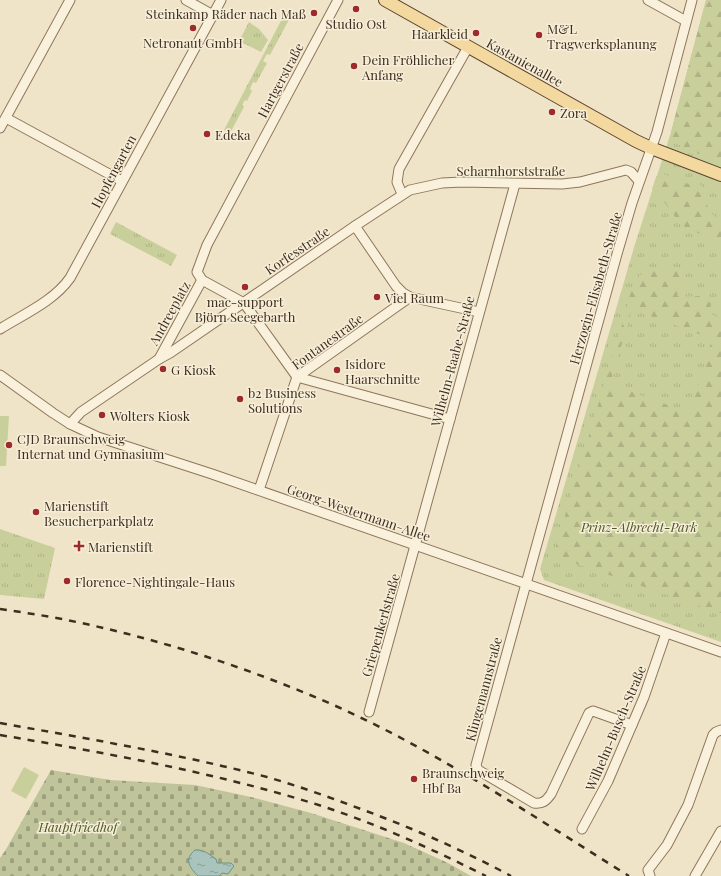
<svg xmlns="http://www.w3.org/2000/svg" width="721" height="876" font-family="'Playfair Display',serif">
	<defs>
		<pattern id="grass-tufts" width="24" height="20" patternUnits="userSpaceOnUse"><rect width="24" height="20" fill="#c9cf9b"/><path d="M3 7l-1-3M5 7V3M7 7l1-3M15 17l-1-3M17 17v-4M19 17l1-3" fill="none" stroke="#aeb285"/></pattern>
		<pattern id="forest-firs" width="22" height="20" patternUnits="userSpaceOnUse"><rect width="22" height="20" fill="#c9cf9b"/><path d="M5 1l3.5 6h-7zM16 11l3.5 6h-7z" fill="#aeb285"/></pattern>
		<pattern id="cemetery-stones" width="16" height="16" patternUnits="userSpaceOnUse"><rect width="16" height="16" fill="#bfc49a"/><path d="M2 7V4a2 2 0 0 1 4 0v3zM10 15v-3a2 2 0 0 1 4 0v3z" fill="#9ca07d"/></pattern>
		<pattern id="water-ripples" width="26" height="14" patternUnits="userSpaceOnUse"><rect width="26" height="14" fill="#a9c4bc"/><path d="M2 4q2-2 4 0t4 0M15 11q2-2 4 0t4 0" fill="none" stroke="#8ba098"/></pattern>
	</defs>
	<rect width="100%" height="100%" fill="#f0e4c8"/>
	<g fill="url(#grass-tufts)">
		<polygon points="706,0 721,0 721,642 544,580 540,569 635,244 671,132"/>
		<polygon points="285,13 291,16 270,55 267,54 263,61 267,63 256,83 253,82 250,89 252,91 247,101 245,100 242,105 244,107 230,133 224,130"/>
		<polygon points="249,22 259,29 268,40 261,52 239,41"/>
		<polygon points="116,222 177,255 171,266 110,234"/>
		<polygon points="0,529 55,548 44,599 0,595"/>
	</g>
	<g fill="url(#forest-firs)" fill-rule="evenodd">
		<polygon points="706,0 721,0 721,161 687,150 676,143 671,132"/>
		<path d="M661 173 696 187 698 184 701 185C705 198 707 215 721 220V239L700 234 681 225 665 203 652 189 656 177Z"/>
		<path d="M659 266 671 272 677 271 684 280 677 296 681 297 699 296 711 303 710 314 719 317 720 332 721 321V613L553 556 625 315C629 301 631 280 644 272 648 269 654 267 659 266ZM632 309 712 339 690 413 610 384Z"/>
	</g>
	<polygon fill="url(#cemetery-stones)" points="51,770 110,780 195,785 251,797 311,813 404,843 448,863 471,876 0,876 0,858 5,851"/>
	<g fill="#c9cf9b">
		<polygon points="0,416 9,416 6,466 0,466"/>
		<polygon points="24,767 39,775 26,799 11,791"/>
	</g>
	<path fill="url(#water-ripples)" stroke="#6f938a" d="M195 850C204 849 210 855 216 859L217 863H231L234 866 228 874 222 873 219 876H198C189 867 184 859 195 850Z"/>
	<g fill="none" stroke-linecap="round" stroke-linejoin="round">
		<g stroke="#8d765c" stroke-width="11">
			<g id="minor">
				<polyline points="186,0 213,15"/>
				<polyline points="648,0 686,21"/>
				<polyline points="6,118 122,181"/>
				<polyline points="0,128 70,0"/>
				<polyline points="402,194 397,182 399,169 468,47"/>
				<polyline points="355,226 396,286 403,293 410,297 479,312"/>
				<path d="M0 329C24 314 54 301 70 278L221 0"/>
				<polyline points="159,359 202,280"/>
				<polyline points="0,375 53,413 70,424 98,437 212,474 721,652"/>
				<polyline points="297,377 244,303 202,280 197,272 207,245 338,0"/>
				<polyline points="297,377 450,419"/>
				<polyline points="70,424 81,412 159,359 170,353 355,226 410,190 442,183 462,182 562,184 580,182 626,170 631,172 639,181"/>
				<polyline points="259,490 297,377 410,297"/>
				<polyline points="369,712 515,184"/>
				<path d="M632 725 593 711 589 713 551 794C546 801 543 804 534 803L478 770 476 765 617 254 632 203 657 132 692 0"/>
				<polyline points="582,829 608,781 644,697 666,633"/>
				<polyline points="650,876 648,870 667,845 688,805 713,735 716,732 721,730"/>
				<polyline points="695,876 721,831"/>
			</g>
		</g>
		<g stroke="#5b4430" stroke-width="14">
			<polyline id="major" points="385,0 636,141 651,148 721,175"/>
		</g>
		<use href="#minor" stroke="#faf1dc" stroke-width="9"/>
		<use href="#major" stroke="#f3d9a0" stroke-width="12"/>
		<g stroke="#3d2e20" stroke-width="2.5" stroke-dasharray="7 7" stroke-linecap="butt">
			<path d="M0 609C20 612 41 615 62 619 157 638 250 668 338 707 440 753 534 817 629 876"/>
			<path d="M0 723C89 739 179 754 267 777 295 785 323 795 350 805 405 825 459 848 511 876"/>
			<path d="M0 735C100 752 201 770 299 799 364 818 426 846 486 876"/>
		</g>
	</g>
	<g fill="#9e2a2b" stroke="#f7eed8" stroke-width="1.5">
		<circle cx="356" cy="9" r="4"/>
		<circle cx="314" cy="13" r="4"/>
		<circle cx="193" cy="28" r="4"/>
		<circle cx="476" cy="33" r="4"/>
		<circle cx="539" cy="35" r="4"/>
		<circle cx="354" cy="66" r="4"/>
		<circle cx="552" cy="112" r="4"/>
		<circle cx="207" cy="134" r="4"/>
		<circle cx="245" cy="287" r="4"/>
		<circle cx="377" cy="297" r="4"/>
		<circle cx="163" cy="369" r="4"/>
		<circle cx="337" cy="370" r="4"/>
		<circle cx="240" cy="399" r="4"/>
		<circle cx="102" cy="415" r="4"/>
		<circle cx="9" cy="445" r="4"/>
		<circle cx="36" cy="512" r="4"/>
		<path d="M77 540h4v4h4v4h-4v4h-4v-4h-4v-4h4z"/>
		<circle cx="67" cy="581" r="4"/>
		<circle cx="414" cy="779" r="4"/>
	</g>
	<g text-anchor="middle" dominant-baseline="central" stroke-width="3" stroke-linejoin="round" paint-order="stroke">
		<g font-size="13" fill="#3d2e20" stroke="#f7eed8" text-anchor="start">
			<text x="306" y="13" text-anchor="end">Steinkamp Räder nach Maß</text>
			<text x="356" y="23" text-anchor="middle">Studio Ost</text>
			<text x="547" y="28">M&amp;L<tspan x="547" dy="15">Tragwerksplanung</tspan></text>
			<text x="468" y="33" text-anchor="end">Haarkleid</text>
			<text x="193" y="42" text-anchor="middle">Netronaut GmbH</text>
			<text x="362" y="59">Dein Fröhlicher<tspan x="362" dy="15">Anfang</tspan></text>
			<text x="560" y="112">Zora</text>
			<text x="215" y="134">Edeka</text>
			<text x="385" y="297">Viel Raum</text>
			<text x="245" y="301" text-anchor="middle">mac-support<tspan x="245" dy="15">Björn Seegebarth</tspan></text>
			<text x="345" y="363">Isidore<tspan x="345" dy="15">Haarschnitte</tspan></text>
			<text x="171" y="369">G Kiosk</text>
			<text x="248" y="392">b2 Business<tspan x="248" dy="15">Solutions</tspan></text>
			<text x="110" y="415">Wolters Kiosk</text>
			<text x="17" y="438">CJD Braunschweig<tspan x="17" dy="15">Internat und Gymnasium</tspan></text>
			<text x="44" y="505">Marienstift<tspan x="44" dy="15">Besucherparkplatz</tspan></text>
			<text x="88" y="546">Marienstift</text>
			<text x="75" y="581">Florence-Nightingale-Haus</text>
			<text x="422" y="772">Braunschweig<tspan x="422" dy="15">Hbf Ba</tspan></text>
		</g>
		<g font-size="13" fill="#3d2e20" stroke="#f7eed8">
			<text transform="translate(525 62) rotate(29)">Kastanienallee</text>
			<text transform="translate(280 80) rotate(-62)">Hartgerstraße</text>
			<text x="511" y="170">Scharnhorststraße</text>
			<text transform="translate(113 171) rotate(-62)">Hopfengarten</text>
			<text transform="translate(297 250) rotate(-34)">Korfesstraße</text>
			<text transform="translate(595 288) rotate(-74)">Herzogin-Elisabeth-Straße</text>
			<text transform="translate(169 313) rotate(-61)">Andreeplatz</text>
			<text transform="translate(327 341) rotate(-36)">Fontanestraße</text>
			<text transform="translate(452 361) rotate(-75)">Wilhelm-Raabe-Straße</text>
			<text transform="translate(359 512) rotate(19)">Georg-Westermann-Allee</text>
			<text transform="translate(380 625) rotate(-74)">Griepenkerlstraße</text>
			<text transform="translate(483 689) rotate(-75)">Klingemannstraße</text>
			<text transform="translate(615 728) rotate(-67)">Wilhelm-Busch-Straße</text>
		</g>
		<g font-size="13" font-style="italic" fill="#4d5a26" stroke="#f7eed8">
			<text x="639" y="526">Prinz-Albrecht-Park</text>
			<text x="78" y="826">Hauptfriedhof</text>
		</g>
	</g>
</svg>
